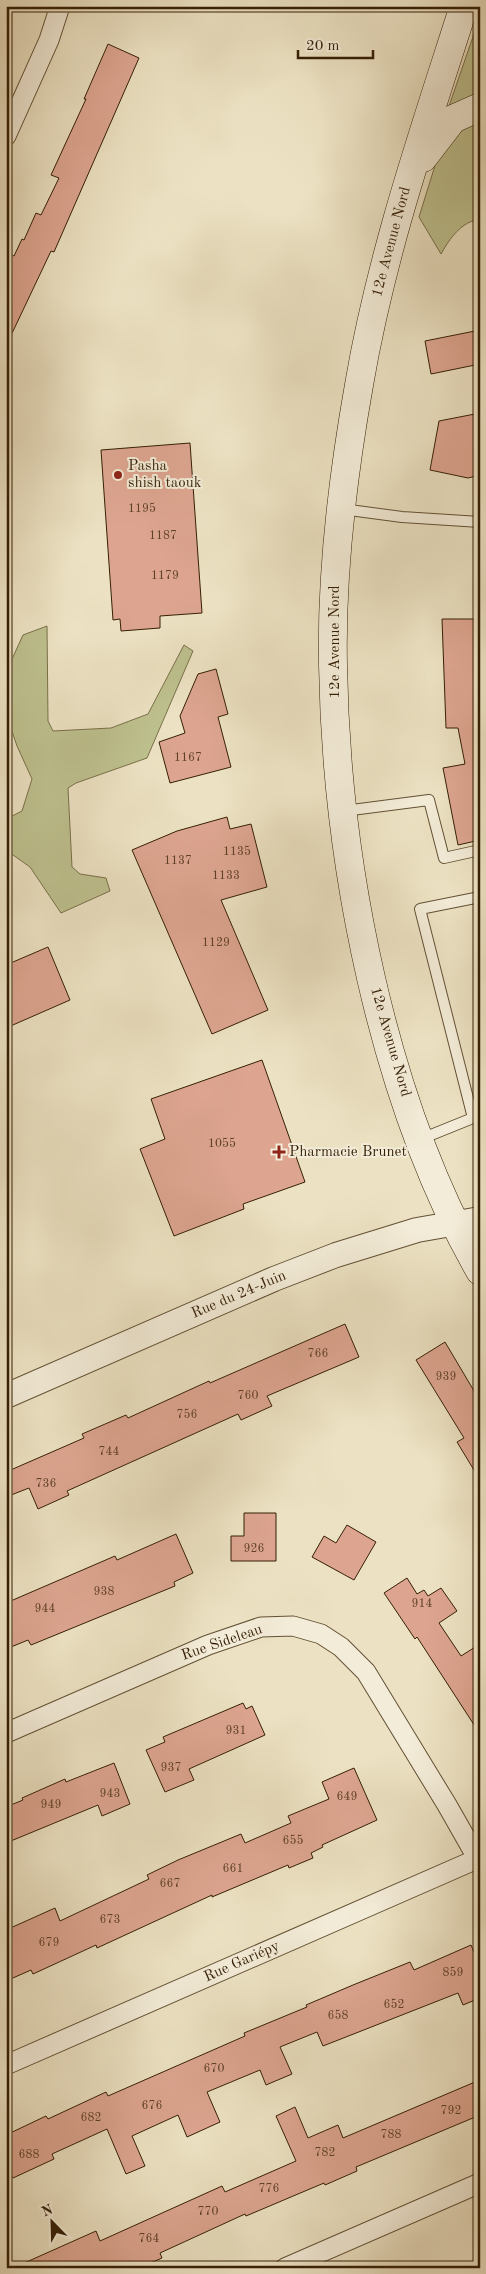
<svg xmlns="http://www.w3.org/2000/svg" width="486" height="2274" font-family="'Old Standard TT',serif">
	<rect width="100%" height="100%" fill="#ece2c3"/>
	<filter id="stains"><feTurbulence type="fractalNoise" baseFrequency=".004" numOctaves="4"/><feColorMatrix values="0 0 0 0 .2 0 0 0 0 .09 0 0 0 0 .02 0 0 0 .5 -.17"/></filter>
	<radialGradient id="worn" r=".72"><stop offset=".6" stop-color="#630" stop-opacity="0"/><stop offset="1" stop-color="#630" stop-opacity=".3"/></radialGradient>
	<g fill="#bec18f" stroke="#7a704a">
		<polygon points="476,28 480,35 480,94 448,109"/>
		<path d="M480 119V219C461 222 450 238 441 254L419 217 437 159 463 125Z"/>
		<polygon points="47,626 48,721 53,731 111,728 148,714 184,645 193,651 147,758 76,783 68,788 72,867 80,874 106,878 110,891 61,913 30,867 6,850 6,819 22,811 32,779 17,746 6,714 8,668 23,635"/>
	</g>
	<g fill="#dda590" stroke="#351f05">
		<polygon points="108,44 139,58 54,252 51,251 6,346 6,252 14,256 22,239 24,240 36,213 41,215 59,178 51,175 86,99 84,99"/>
		<polygon points="480,330 480,364 431,374 425,341"/>
		<polygon points="480,413 480,475 468,478 430,470 439,421"/>
		<polygon points="190,443 202,613 160,616 160,628 121,631 120,619 113,620 101,450"/>
		<polygon points="442,619 480,619 480,840 458,845 443,768 465,764 458,728 446,728"/>
		<polygon points="216,669 228,714 218,717 231,767 170,783 159,742 185,733 180,716 198,674"/>
		<polygon points="227,817 230,829 251,824 267,887 221,900 268,1010 212,1034 132,850 177,831"/>
		<polygon points="48,947 70,1000 6,1028 6,965"/>
		<polygon points="262,1060 305,1182 243,1204 244,1209 174,1236 140,1149 165,1139 151,1099"/>
		<polygon points="345,1324 359,1357 267,1396 272,1406 241,1420 238,1414 67,1491 69,1495 38,1509 29,1488 6,1497 6,1472 84,1438 82,1434 126,1415 128,1418 209,1381 210,1383"/>
		<polygon points="445,1342 480,1401 480,1480 457,1442 464,1438 416,1360"/>
		<polygon points="244,1513 276,1513 276,1561 231,1561 231,1536 244,1536"/>
		<polygon points="347,1525 376,1542 354,1580 312,1557 324,1536 336,1543"/>
		<polygon points="176,1534 193,1573 174,1582 175,1586 31,1645 28,1640 6,1649 6,1603 115,1556 117,1560"/>
		<polygon points="407,1578 417,1594 424,1590 428,1596 441,1588 457,1611 439,1623 461,1656 480,1644 480,1734 417,1637 415,1639 384,1593"/>
		<polygon points="243,1703 246,1709 252,1706 265,1735 189,1769 194,1780 165,1792 146,1750 165,1742 163,1737"/>
		<polygon points="114,1763 130,1804 102,1816 98,1805 6,1843 6,1807 23,1800 22,1798 65,1779 66,1782"/>
		<polygon points="354,1768 377,1820 322,1845 323,1847 311,1853 313,1858 289,1868 288,1865 212,1897 212,1895 97,1948 96,1945 33,1974 31,1970 6,1981 6,1930 55,1908 60,1921 149,1879 147,1875 178,1860 241,1834 245,1843 291,1823 288,1816 329,1799 322,1782"/>
		<polygon points="471,1945 480,1966 480,1998 463,2005 458,1993 323,2046 317,2032 280,2047 292,2074 266,2085 260,2070 207,2092 220,2122 187,2137 178,2115 132,2136 145,2166 126,2174 107,2129 52,2154 54,2159 13,2178 6,2164 6,2135 46,2116 48,2119 106,2092 108,2096 245,2036 244,2033 307,2007 306,2005 353,1985 410,1962 414,1970"/>
		<polygon points="475,2082 480,2093 480,2115 356,2167 357,2171 325,2185 324,2183 246,2216 245,2214 160,2253 162,2258 139,2268 13,2268 96,2231 100,2241 222,2186 225,2192 296,2161 276,2116 295,2107 308,2138 338,2125 343,2138"/>
	</g>
	<g fill="none" stroke-linecap="round" stroke-linejoin="round">
		<g stroke="#635034" stroke-width="12">
			<g id="service">
				<polyline points="342,509 402,517 480,522"/>
				<polyline points="344,811 429,800 444,858 480,850"/>
				<polyline points="421,1139 473,1118 420,909 480,897"/>
			</g>
		</g>
		<g stroke="#635034" stroke-width="21">
			<g id="minor">
				<polyline points="6,136 49,40 60,6"/>
				<polyline points="6,1733 208,1645 261,1627 293,1626 321,1634 341,1647 366,1672 447,1805 480,1863"/>
				<polyline points="6,2065 477,1859"/>
				<polyline points="285,2268 480,2183"/>
			</g>
		</g>
		<g stroke="#635034" stroke-width="26">
			<polyline id="tertiary" points="6,1396 274,1279 336,1255 417,1230 480,1219"/>
		</g>
		<g stroke="#351f05" stroke-width="29">
			<g id="secondary">
				<path d="M464 6C424 131 381 255 359 385 343 475 331 573 333 665 336 861 382 1100 480 1271"/>
				<polyline points="423,158 453,119 480,107"/>
			</g>
		</g>
		<use href="#service" stroke="#f3ecd8" stroke-width="10"/>
		<use href="#minor" stroke="#f3ecd8" stroke-width="19"/>
		<use href="#tertiary" stroke="#f3ecd8" stroke-width="24"/>
		<use href="#secondary" stroke="#f3ecd8" stroke-width="28"/>
	</g>
	<g fill="#8f2418" stroke="#f3ecd8" stroke-width="2">
		<circle cx="118" cy="475" r="5"/>
		<path d="M276.5 1144.5h5v5h5v5h-5v5h-5v-5h-5v-5h5z"/>
	</g>
	<g text-anchor="middle" dominant-baseline="central" stroke-width="4" stroke-linejoin="round" paint-order="stroke">
		<g font-size="12" fill="#5f4028">
			<text x="142" y="509">1195</text>
			<text x="163" y="536">1187</text>
			<text x="165" y="576">1179</text>
			<text x="188" y="758">1167</text>
			<text x="237" y="852">1135</text>
			<text x="178" y="861">1137</text>
			<text x="226" y="876">1133</text>
			<text x="216" y="943">1129</text>
			<text x="222" y="1144">1055</text>
			<text x="318" y="1354">766</text>
			<text x="446" y="1377">939</text>
			<text x="248" y="1396">760</text>
			<text x="187" y="1415">756</text>
			<text x="109" y="1452">744</text>
			<text x="46" y="1484">736</text>
			<text x="254" y="1549">926</text>
			<text x="104" y="1592">938</text>
			<text x="422" y="1604">914</text>
			<text x="45" y="1609">944</text>
			<text x="236" y="1731">931</text>
			<text x="171" y="1768">937</text>
			<text x="110" y="1794">943</text>
			<text x="347" y="1797">649</text>
			<text x="51" y="1805">949</text>
			<text x="293" y="1841">655</text>
			<text x="233" y="1869">661</text>
			<text x="170" y="1884">667</text>
			<text x="110" y="1920">673</text>
			<text x="49" y="1943">679</text>
			<text x="453" y="1973">859</text>
			<text x="394" y="2005">652</text>
			<text x="338" y="2016">658</text>
			<text x="214" y="2069">670</text>
			<text x="152" y="2106">676</text>
			<text x="451" y="2111">792</text>
			<text x="91" y="2118">682</text>
			<text x="391" y="2135">788</text>
			<text x="325" y="2153">782</text>
			<text x="29" y="2155">688</text>
			<text x="269" y="2189">776</text>
			<text x="208" y="2212">770</text>
			<text x="149" y="2239">764</text>
		</g>
		<g font-size="15" fill="#351f05" stroke="#f3ecd8">
			<text transform="translate(392 242) rotate(-75)">12e Avenue Nord</text>
			<text transform="translate(335 642) rotate(-90)">12e Avenue Nord</text>
			<text transform="translate(390 1042) rotate(74)">12e Avenue Nord</text>
			<text transform="translate(239 1295) rotate(-23)">Rue du 24-Juin</text>
			<text transform="translate(222 1643) rotate(-19)">Rue Sideleau</text>
			<text transform="translate(242 1962) rotate(-24)">Rue Gariépy</text>
		</g>
		<g font-size="15" fill="#351f05" stroke="#f3ecd8" text-anchor="start">
			<text x="128" y="466">Pasha<tspan x="128" dy="17">shish taouk</tspan></text>
			<text x="289" y="1152">Pharmacie Brunet</text>
		</g>
	</g>
	<rect width="486" height="2274" fill="none" stroke="#ece2c3" stroke-width="25"/>
	<rect x="8" y="8" width="471" height="2259" fill="none" stroke="#351f05" stroke-width="2.5"/>
	<rect x="12" y="12" width="461" height="2249" fill="none" stroke="#351f05"/>
	<g transform="translate(52 2222) rotate(337)" stroke="#f3ecd8" stroke-width="4" paint-order="stroke">
	<path d="M0-4L9 19L0 12L-9 19Z" fill="#351f05"/>
	<text y="-8" font-size="14" font-weight="bold" text-anchor="middle" fill="#351f05">N</text>
	</g>
	<path d="M298 50v8h75v-8" fill="none" stroke="#351f05" stroke-width="2.5"/>
	<text x="306" y="50" font-size="15" fill="#351f05" stroke="#f3ecd8" stroke-width="4" paint-order="stroke">20 m</text>
	<rect width="100%" height="100%" filter="url(#stains)"/>
	<rect width="100%" height="100%" fill="url(#worn)"/>
</svg>
